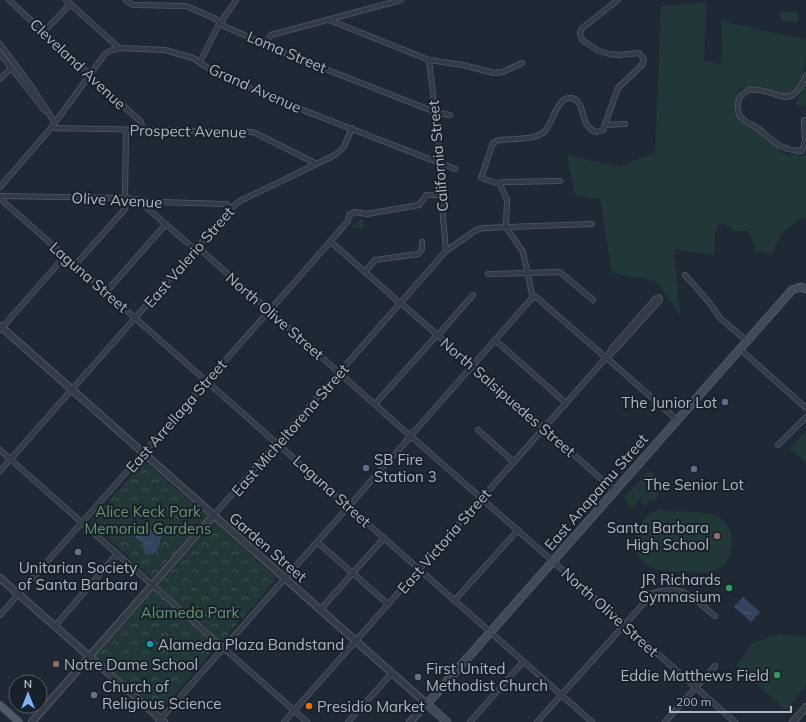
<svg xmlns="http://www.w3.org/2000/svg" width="806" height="722" font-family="Mulish,sans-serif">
	<defs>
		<pattern id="park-crowns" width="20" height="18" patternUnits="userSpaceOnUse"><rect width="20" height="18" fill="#223738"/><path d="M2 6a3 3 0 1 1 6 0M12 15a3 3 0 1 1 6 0" fill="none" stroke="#3f5253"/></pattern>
		<pattern id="water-ripples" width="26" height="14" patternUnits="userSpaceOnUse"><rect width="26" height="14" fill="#32455d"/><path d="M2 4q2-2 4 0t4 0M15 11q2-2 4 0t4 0" fill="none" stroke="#4d5e73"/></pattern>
	</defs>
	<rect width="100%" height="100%" fill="#1f2935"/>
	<g fill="#223738">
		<path d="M706 2 704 61 721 64 722 21 806 40C806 55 806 97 784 95 773 93 761 86 750 87 746 87 742 89 738 90L735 113 784 154 806 155V219L800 218 782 233 771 255 755 250 750 233 746 231H734L726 224H719L715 232 714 255 674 249 680 314 655 281 612 273 600 199 575 195 567 155 621 167 655 152 661 6Z"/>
		<polygon points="781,11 798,12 798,22 780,21"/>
		<polygon points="806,82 806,106 795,104"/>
		<polygon points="806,431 806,462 790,448"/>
		<polygon points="649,470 660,481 654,487 652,486 653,488 647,495 654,488 660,494 654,501 651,498 645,506 640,501 646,494 636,485"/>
		<polygon points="635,485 645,494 639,501 629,492"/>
		<polygon points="629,492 639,501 632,508 623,499"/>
		<path d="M660 510C675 512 711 510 722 519 741 535 732 572 706 573 694 573 655 572 646 565 626 548 635 516 660 510Z"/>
		<polygon points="779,634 806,637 806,685 788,709 783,709 737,666 752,643"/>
	</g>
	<g fill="url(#park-crowns)">
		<polygon points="362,218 364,227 353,228 352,227"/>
		<polygon points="144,461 207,516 152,578 90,522"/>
		<polygon points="215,522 275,577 275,581 162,709 158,709 95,657"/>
	</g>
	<g fill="url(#water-ripples)">
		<polygon points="135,526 143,532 151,529 153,534 163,532 158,549 150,555 145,554 142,543 134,536 132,529"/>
		<polygon points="743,597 760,612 751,622 734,607"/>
	</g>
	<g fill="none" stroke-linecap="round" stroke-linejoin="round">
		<g stroke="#505964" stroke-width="6">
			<g id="minor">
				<polyline points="9,0 141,122 143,130"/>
				<polyline points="66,0 119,48 165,50 193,58 214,72 277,100 455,169"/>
				<polyline points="125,0 133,5 186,6 214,18 226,27 287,54 435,112 450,115"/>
				<polyline points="329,20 429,60 463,65 494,73 503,72 522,63"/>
				<polyline points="44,32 70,4"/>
				<polyline points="0,44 32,87 55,123"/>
				<polyline points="264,44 271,35 401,0"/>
				<polyline points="0,54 45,111"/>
				<polyline points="429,60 441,163 442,206 446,251"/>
				<polyline points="200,62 218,26 236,0"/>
				<polyline points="0,79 10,69"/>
				<path d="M804 120 805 141 802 151C778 150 773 140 756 127 751 124 743 121 740 116 736 110 738 100 741 95L749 90C778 87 790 115 806 75"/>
				<polyline points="605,125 625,124"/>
				<polyline points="51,128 253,132 317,164"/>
				<path d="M560 181 503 182 500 184 481 178 493 143 499 140C511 139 539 140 546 130 553 121 558 96 571 98 587 100 578 128 597 132L603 130 618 88 642 65 644 59 639 53 619 55 609 54 599 51 582 40 580 33 581 29 618 0"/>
				<polyline points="500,184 507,200 506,227 523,252 532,294"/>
				<polyline points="0,187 51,128 105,54 112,50 119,48"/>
				<polyline points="0,196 125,198 158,202 226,204 232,208"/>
				<polyline points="0,197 5,203 592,722"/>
				<polyline points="125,198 126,130"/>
				<polyline points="139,201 192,247 201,250 408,434"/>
				<polyline points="330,241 401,304"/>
				<polyline points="75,265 125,209 127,198"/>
				<polyline points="365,272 375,260 418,254 422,249 422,242"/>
				<polyline points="488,274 560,272 593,300"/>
				<polyline points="685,275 708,301 720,318 747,341"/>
				<polyline points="106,292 166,224"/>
				<polyline points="536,297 604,356"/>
				<polyline points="401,303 615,491"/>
				<polyline points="0,330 65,256"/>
				<polyline points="438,335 473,295"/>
				<polyline points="495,340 566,403"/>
				<polyline points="740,349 806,408"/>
				<polyline points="608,356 614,351 660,300 659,297 656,298 612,348 609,354"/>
				<polyline points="608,359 677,420"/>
				<polyline points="375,404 437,335"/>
				<polyline points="478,430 514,462"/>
				<polyline points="413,434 413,438 409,438 408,434 414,432 532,298"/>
				<polyline points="413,438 735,722"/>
				<polyline points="778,445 806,417"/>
				<polyline points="0,450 307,722"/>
				<polyline points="0,471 232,208 240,201 335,155 344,147 352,128"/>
				<polyline points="213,516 446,251 476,230 484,228 592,224"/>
				<polyline points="317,542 388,604"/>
				<polyline points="454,601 518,530"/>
				<polyline points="320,610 384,538"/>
				<polyline points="0,615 301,275 348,221 349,215 355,212 367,214 419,205 426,195 442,195"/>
				<polyline points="55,626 117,554"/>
				<polyline points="158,722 409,438"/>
				<polyline points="284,722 604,360"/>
				<polyline points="348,722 392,673"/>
				<polyline points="470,722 523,662"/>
				<path d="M537 722 653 593C685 584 692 597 715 616"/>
				<polyline points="665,722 715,666"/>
			</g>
		</g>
		<g stroke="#505964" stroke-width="8">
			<g id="tertiary">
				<polyline points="0,326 427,704 410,722"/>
				<polyline points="0,578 164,722"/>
				<polyline points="32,722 213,516"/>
				<polyline points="793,722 806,707"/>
			</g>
		</g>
		<g stroke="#505964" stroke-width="9">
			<polyline id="secondary" points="447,722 427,704 792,290 801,287 806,289"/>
		</g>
		<g stroke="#3c444f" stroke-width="9">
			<polyline id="primary" points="0,705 19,722"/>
		</g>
		<use href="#minor" stroke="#323b46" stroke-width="4.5"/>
		<use href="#tertiary" stroke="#323b46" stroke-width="6"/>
		<use href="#secondary" stroke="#404a59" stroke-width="7"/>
		<use href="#primary" stroke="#505a66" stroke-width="7"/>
	</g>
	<g fill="#5c6f8a" stroke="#18202a" stroke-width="1.5">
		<circle cx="725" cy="402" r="4"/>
		<circle cx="366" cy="468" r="4"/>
		<circle cx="694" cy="469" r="4"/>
	</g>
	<g fill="#8d6e63" stroke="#18202a" stroke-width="1.5">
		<circle cx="717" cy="536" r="4"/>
		<circle cx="56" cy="664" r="4"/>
	</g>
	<g fill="#6b7280" stroke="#18202a" stroke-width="1.5">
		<circle cx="78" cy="552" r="4"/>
		<circle cx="418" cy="677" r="4"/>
		<circle cx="94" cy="695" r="4"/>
	</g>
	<g fill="#2e9e5b" stroke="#18202a" stroke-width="1.5">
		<circle cx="729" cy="588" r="4"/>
		<circle cx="777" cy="675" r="4"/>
	</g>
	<circle fill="#0f9aa8" stroke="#18202a" stroke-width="1.5" cx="150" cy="644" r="4"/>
	<circle fill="#e8710a" stroke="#18202a" stroke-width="1.5" cx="309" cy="706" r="4"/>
	<g text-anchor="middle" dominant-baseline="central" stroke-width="4" stroke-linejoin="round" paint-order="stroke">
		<g font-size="15" fill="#acb6c3" stroke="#18202a">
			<text transform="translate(287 52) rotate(23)">Loma Street</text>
			<text transform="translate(78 64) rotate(43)">Cleveland Avenue</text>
			<text transform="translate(255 88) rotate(24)">Grand Avenue</text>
			<text transform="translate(188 131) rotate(1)">Prospect Avenue</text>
			<text transform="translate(438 156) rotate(-95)">California Street</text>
			<text transform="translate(117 200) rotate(3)">Olive Avenue</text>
			<text transform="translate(189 257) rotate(-49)">East Valerio Street</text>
			<text transform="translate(89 277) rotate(41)">Laguna Street</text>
			<text transform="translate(275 316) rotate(41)">North Olive Street</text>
			<text transform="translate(508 397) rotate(41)">North Salsipuedes Street</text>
			<text transform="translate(176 416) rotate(-49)">East Arrellaga Street</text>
			<text transform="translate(290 430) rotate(-49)">East Micheltorena Street</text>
			<text transform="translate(332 491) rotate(42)">Laguna Street</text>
			<text transform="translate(596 492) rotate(-49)">East Anapamu Street</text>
			<text transform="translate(444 541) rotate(-49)">East Victoria Street</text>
			<text transform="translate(268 547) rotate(41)">Garden Street</text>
			<text transform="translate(610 612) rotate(42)">North Olive Street</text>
		</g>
		<g font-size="15" fill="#acb6c3" stroke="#18202a" text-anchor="start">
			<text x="717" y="402" text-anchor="end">The Junior Lot</text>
			<text x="374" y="459">SB Fire<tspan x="374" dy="17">Station 3</tspan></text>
			<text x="694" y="484" text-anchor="middle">The Senior Lot</text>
			<text x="709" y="527" text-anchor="end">Santa Barbara<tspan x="709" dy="17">High School</tspan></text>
			<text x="78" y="567" text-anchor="middle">Unitarian Society<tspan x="78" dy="17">of Santa Barbara</tspan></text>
			<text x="721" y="579" text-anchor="end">JR Richards<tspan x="721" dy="17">Gymnasium</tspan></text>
			<text x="158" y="644">Alameda Plaza Bandstand</text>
			<text x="64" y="664">Notre Dame School</text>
			<text x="426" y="668">First United<tspan x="426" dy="17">Methodist Church</tspan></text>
			<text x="769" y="675" text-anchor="end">Eddie Matthews Field</text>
			<text x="102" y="686">Church of<tspan x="102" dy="17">Religious Science</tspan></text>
			<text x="317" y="706">Presidio Market</text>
		</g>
		<g font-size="15" fill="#64936e" stroke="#18202a">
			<text x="148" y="511">Alice Keck Park<tspan x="148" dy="17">Memorial Gardens</tspan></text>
			<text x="190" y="612">Alameda Park</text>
		</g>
	</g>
	<g transform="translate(28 694)"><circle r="19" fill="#18202a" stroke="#535c67"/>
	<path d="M0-3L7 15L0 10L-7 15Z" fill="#7eb0f7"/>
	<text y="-6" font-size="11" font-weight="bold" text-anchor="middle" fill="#acb6c3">N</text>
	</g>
	<path d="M670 706v6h121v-6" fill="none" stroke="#acb6c3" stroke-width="2"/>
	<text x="676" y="706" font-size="12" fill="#acb6c3" stroke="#18202a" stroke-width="3" paint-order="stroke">200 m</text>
</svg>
